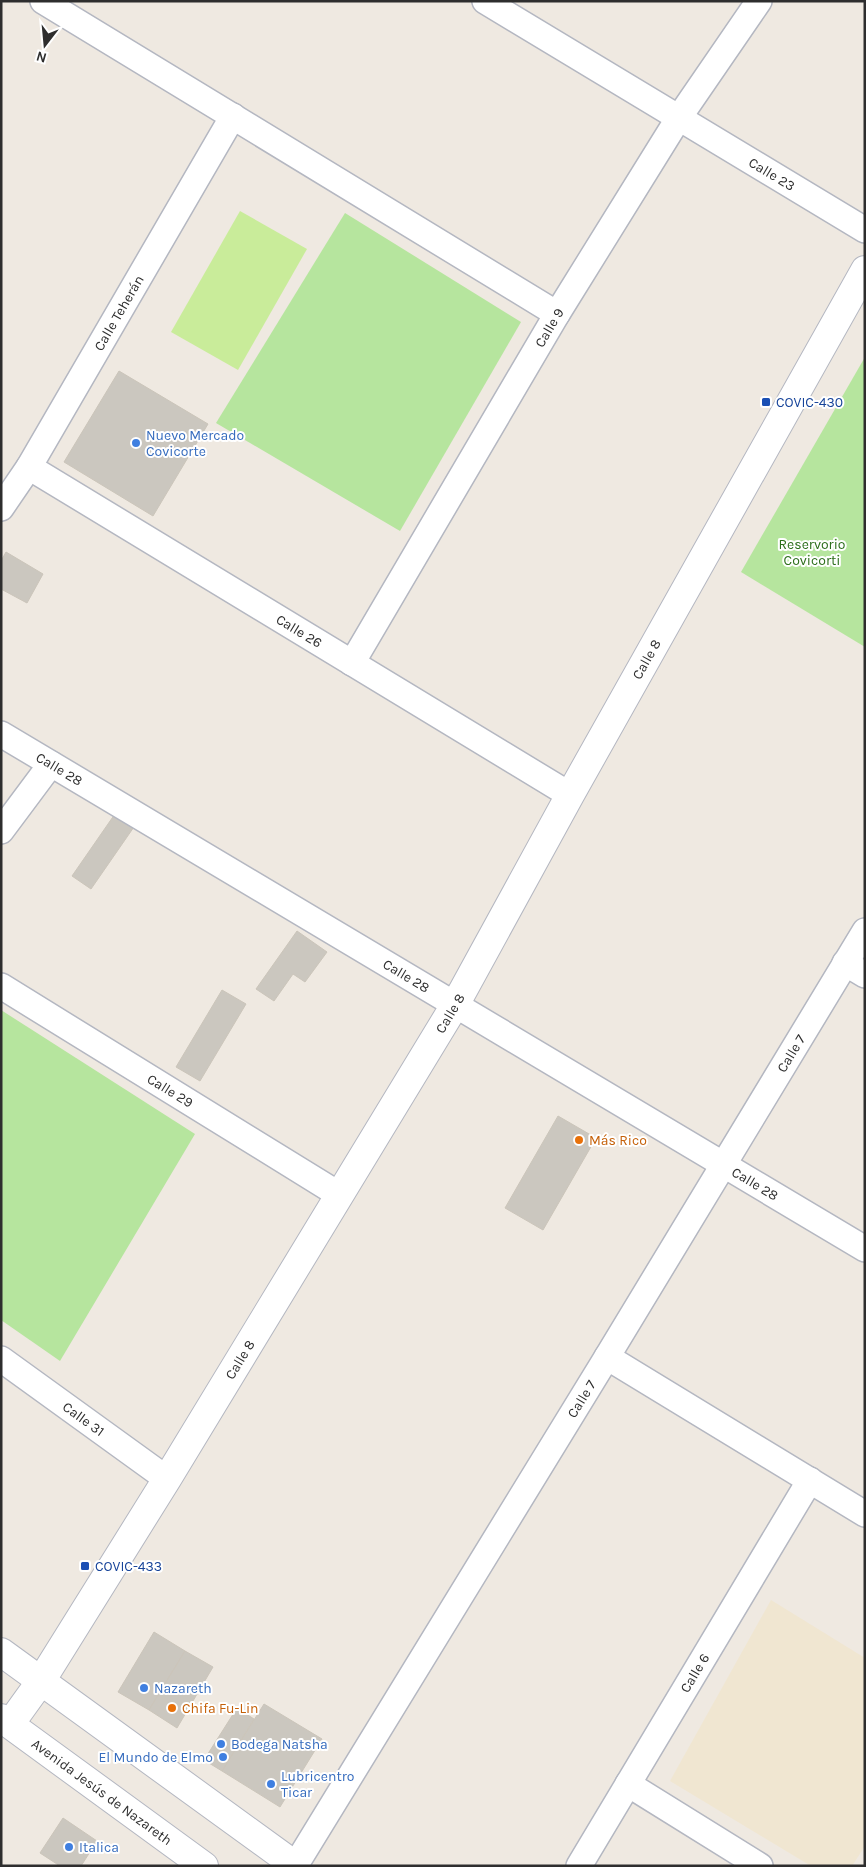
<svg xmlns="http://www.w3.org/2000/svg" width="866" height="1867" font-family="Karla,sans-serif">
	<rect width="100%" height="100%" fill="#efe9e1"/>
	<polygon fill="#f0e6d1" points="771,1600 865,1658 865,1846 852,1866 811,1866 670,1781"/>
	<g fill="#b6e59e">
		<polygon points="345,213 521,322 400,531 216,423"/>
		<polygon points="865,357 865,647 741,572"/>
		<polygon points="1,1010 195,1134 60,1361 1,1320"/>
	</g>
	<polygon fill="#c9ec9a" points="240,211 307,249 238,370 171,332"/>
	<g fill="#cbc7bf" stroke="#cbc5ba">
		<polygon points="119,371 208,424 153,516 64,462"/>
		<polygon points="6,552 43,574 27,603 1,589 1,561"/>
		<polygon points="117,811 136,824 91,889 72,876"/>
		<polygon points="297,931 327,952 305,982 293,974 274,1001 256,989"/>
		<polygon points="222,990 246,1004 200,1081 176,1067"/>
		<polygon points="558,1116 596,1138 543,1230 505,1208"/>
		<polygon points="154,1632 185,1651 149,1710 118,1692"/>
		<polygon points="185,1651 213,1667 177,1728 149,1710"/>
		<polygon points="264,1704 322,1739 280,1807 222,1771"/>
		<polygon points="237,1708 254,1719 222,1771 204,1760"/>
		<polygon points="63,1818 97,1841 81,1866 60,1866 40,1853"/>
	</g>
	<g fill="none" stroke-linecap="round" stroke-linejoin="round">
		<g stroke="#b4b7c1" stroke-width="28">
			<g id="street">
				<polyline points="43,1 557,314"/>
				<path id="s1" d="M485 1 865 230"/>
				<path id="s2" d="M29 467 570 795"/>
				<path id="s3" d="M1 508 29 467 233 116"/>
				<path id="s4" d="M352 663 557 314 678 119 759 1"/>
				<path id="s5" d="M1 734 865 1249"/>
				<polyline points="1,831 51,764"/>
				<polyline points="845,963 865,975"/>
				<path id="s6" d="M1 986 338 1194"/>
				<polyline points="607,1357 865,1514"/>
				<path id="s7" d="M1 1359 167 1479"/>
				<polyline points="628,1784 760,1866"/>
				<path id="s8" d="M295 1866 607 1357 865 931"/>
				<path id="s9" d="M579 1866 810 1480"/>
			</g>
		</g>
		<g stroke="#b4b7c1" stroke-width="30">
			<g id="secondary">
				<polyline points="1,1652 296,1866"/>
				<path id="s10" d="M1 1718 204 1866"/>
				<path id="s11" d="M10 1724 41 1681 167 1479 455 1005 570 795 865 270"/>
			</g>
		</g>
		<use href="#street" stroke="#fff" stroke-width="25"/>
		<use href="#secondary" stroke="#fff" stroke-width="28"/>
	</g>
	<g fill="#1a4fb4" stroke="#fff" stroke-width="2">
		<rect x="761" y="397" width="10" height="10" rx="2.5"/>
		<rect x="80" y="1561" width="10" height="10" rx="2.5"/>
	</g>
	<g fill="#3f7fe0" stroke="#fff" stroke-width="2">
		<circle cx="136" cy="443" r="5"/>
		<circle cx="144" cy="1688" r="5"/>
		<circle cx="221" cy="1744" r="5"/>
		<circle cx="223" cy="1757" r="5"/>
		<circle cx="271" cy="1784" r="5"/>
		<circle cx="69" cy="1847" r="5"/>
	</g>
	<g fill="#e8710a" stroke="#fff" stroke-width="2">
		<circle cx="579" cy="1140" r="5"/>
		<circle cx="172" cy="1708" r="5"/>
	</g>
	<g text-anchor="middle" dominant-baseline="central" stroke-width="4" stroke-linejoin="round" paint-order="stroke">
		<g font-size="14" fill="#2e2e2e" stroke="#fff">
			<text stroke="none"><textPath href="#s1" startOffset="335">Calle 23</textPath></text>
			<text stroke="none"><textPath href="#s3" startOffset="228">Calle Teherán</textPath></text>
			<text stroke="none"><textPath href="#s4" startOffset="389">Calle 9</textPath></text>
			<text stroke="none"><textPath href="#s2" startOffset="316">Calle 26</textPath></text>
			<text stroke="none"><textPath href="#s11" startOffset="1241">Calle 8</textPath></text>
			<text stroke="none"><textPath href="#s5" startOffset="68">Calle 28</textPath></text>
			<text stroke="none"><textPath href="#s5" startOffset="472">Calle 28</textPath></text>
			<text stroke="none"><textPath href="#s11" startOffset="836">Calle 8</textPath></text>
			<text stroke="none"><textPath href="#s8" startOffset="952">Calle 7</textPath></text>
			<text stroke="none"><textPath href="#s6" startOffset="199">Calle 29</textPath></text>
			<text stroke="none"><textPath href="#s5" startOffset="878">Calle 28</textPath></text>
			<text stroke="none"><textPath href="#s11" startOffset="431">Calle 8</textPath></text>
			<text stroke="none"><textPath href="#s8" startOffset="548">Calle 7</textPath></text>
			<text stroke="none"><textPath href="#s7" startOffset="102">Calle 31</textPath></text>
			<text stroke="none"><textPath href="#s9" startOffset="225">Calle 6</textPath></text>
			<text stroke="none"><textPath href="#s10" startOffset="125">Avenida Jesús de Nazareth</textPath></text>
		</g>
		<g font-size="14" fill="#164399" stroke="#fff" text-anchor="start">
			<text x="776" y="402">COVIC-430</text>
			<text x="95" y="1566">COVIC-433</text>
		</g>
		<g font-size="14" fill="#366cbe" stroke="#fff" text-anchor="start">
			<text x="146" y="435">Nuevo Mercado<tspan x="146" dy="16">Covicorte</tspan></text>
			<text x="154" y="1688">Nazareth</text>
			<text x="231" y="1744">Bodega Natsha</text>
			<text x="213" y="1757" text-anchor="end">El Mundo de Elmo</text>
			<text x="281" y="1776">Lubricentro<tspan x="281" dy="16">Ticar</tspan></text>
			<text x="79" y="1847">Italica</text>
		</g>
		<g font-size="14" fill="#2c6e1b" stroke="#fff">
			<text x="812" y="544">Reservorio<tspan x="812" dy="16">Covicorti</tspan></text>
		</g>
		<g font-size="14" fill="#c56008" stroke="#fff" text-anchor="start">
			<text x="589" y="1140">Más Rico</text>
			<text x="182" y="1708">Chifa Fu-Lin</text>
		</g>
	</g>
	<rect width="866" height="1867" fill="none" stroke="#2e2e2e" stroke-width="5"/>
	<g transform="translate(45 45) rotate(196)" stroke="#ffffff" stroke-width="4" paint-order="stroke">
	<path d="M0-4L9 19L0 12L-9 19Z" fill="#2e2e2e"/>
	<text y="-8" font-size="14" font-weight="bold" text-anchor="middle" fill="#2e2e2e">N</text>
	</g>
</svg>
